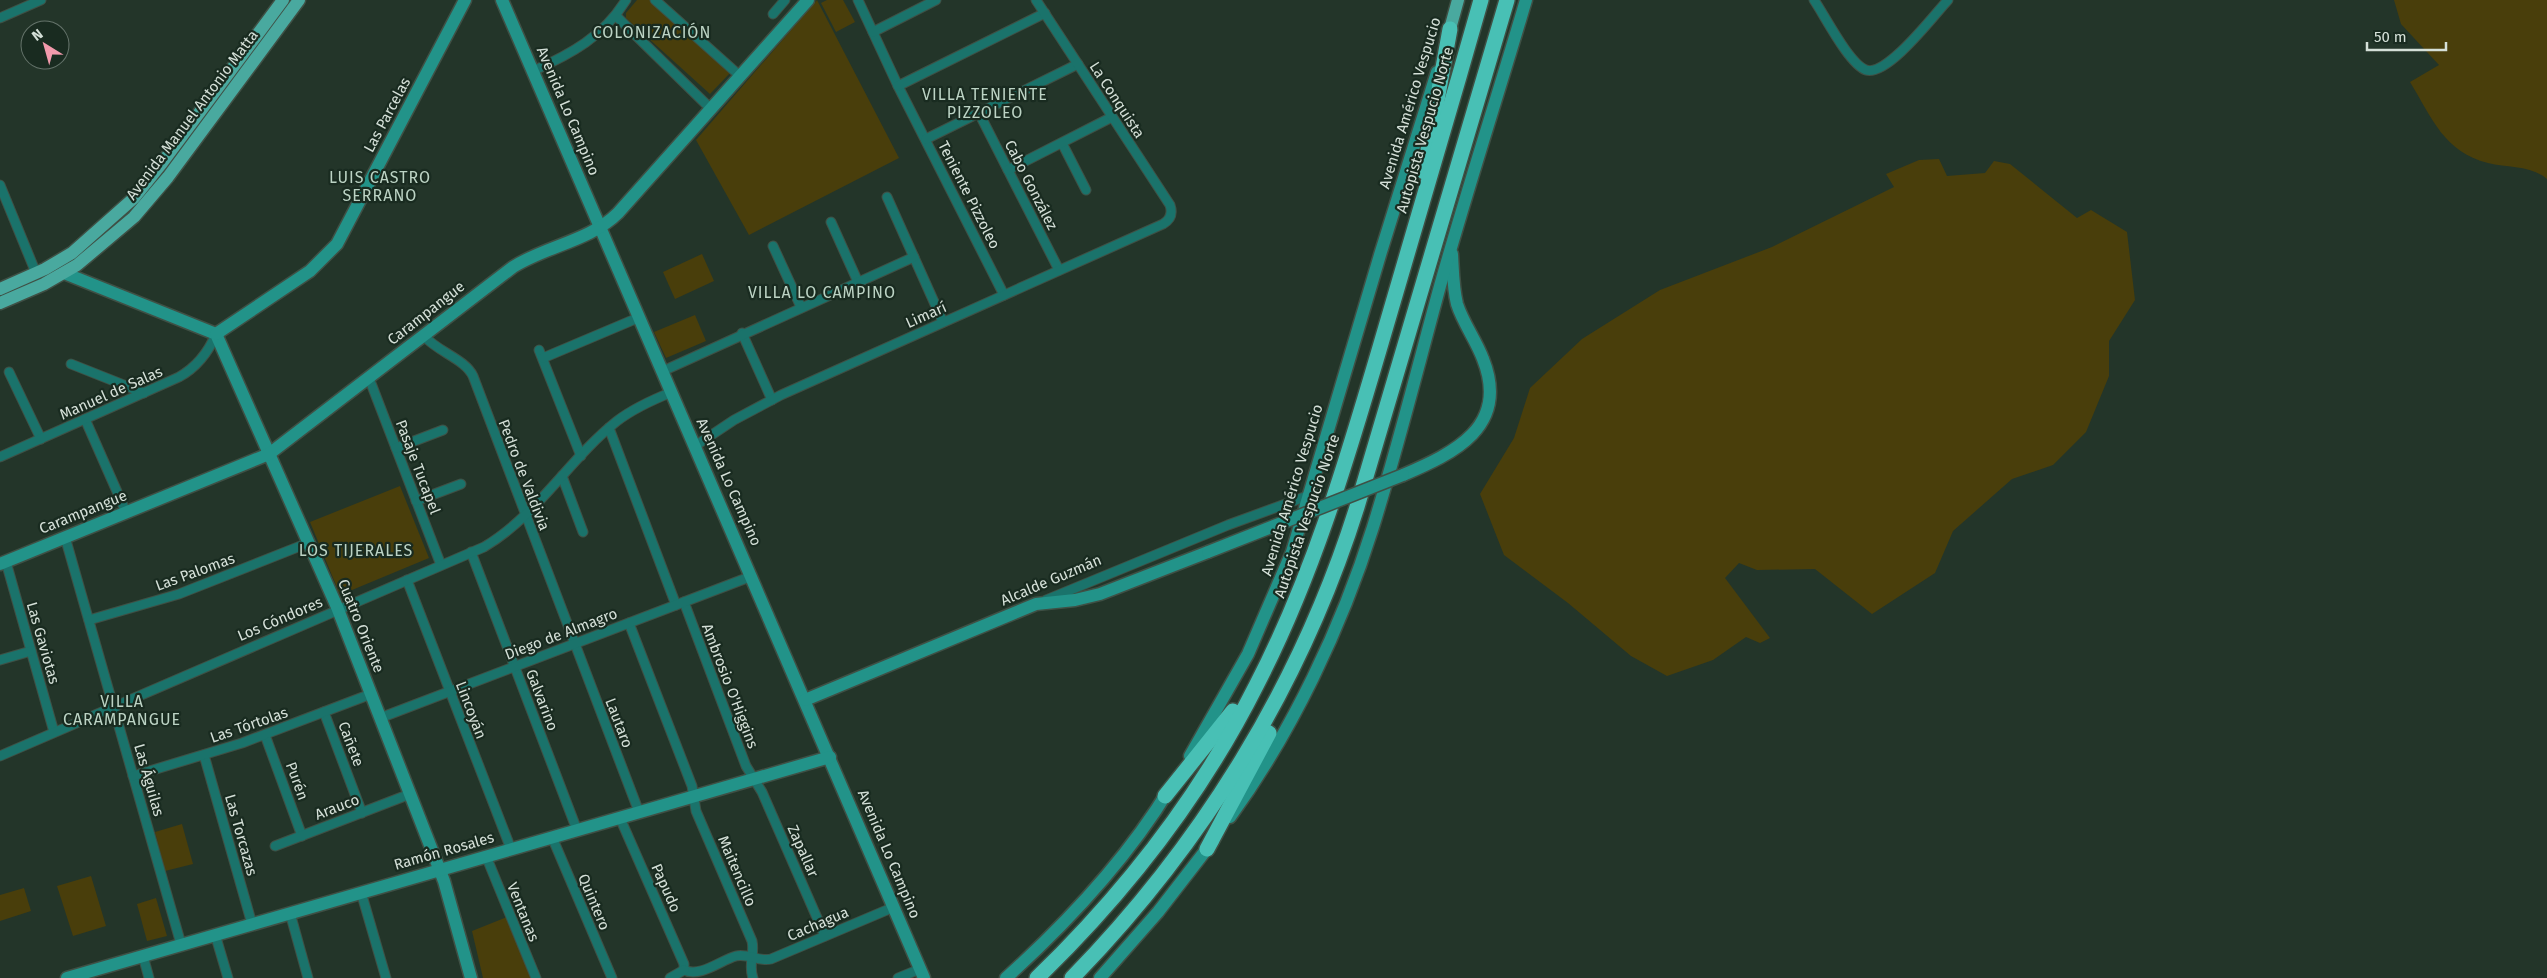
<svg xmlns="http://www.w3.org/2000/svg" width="2547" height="978" font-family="'Fira Sans',sans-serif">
	<rect width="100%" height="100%" fill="#233529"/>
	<g fill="#493e0b">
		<polygon points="637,0 650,0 730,73 710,94 626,18 626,13"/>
		<polygon points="817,0 899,158 749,235 696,140"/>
		<polygon points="827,0 843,0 855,22 836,32 821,3"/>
		<path d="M2394 0H2547V179C2531 165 2508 168 2488 163 2444 152 2432 118 2410 82L2439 65 2401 24Z"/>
		<polygon points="1939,159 1947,176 1985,173 1994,161 2010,164 2077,218 2091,210 2127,232 2135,300 2109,341 2109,376 2086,432 2053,465 2012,479 1953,531 1935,573 1872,614 1815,569 1757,570 1739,563 1725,578 1770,638 1760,643 1746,637 1713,660 1667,676 1631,656 1568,603 1504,555 1480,494 1514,438 1530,388 1582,339 1660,290 1772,247 1894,187 1886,174 1919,160"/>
		<polygon points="702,254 714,281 675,299 663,272"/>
		<polygon points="695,315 706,341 666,358 654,332"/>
		<polygon points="400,486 429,558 340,595 310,522"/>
		<polygon points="182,824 193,864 165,871 155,832"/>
		<polygon points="91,876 106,926 73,936 57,886"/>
		<polygon points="24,888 31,911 0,921 0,895"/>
		<polygon points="156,898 167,936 147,941 137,904"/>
		<polygon points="507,917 532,978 483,978 472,931"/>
	</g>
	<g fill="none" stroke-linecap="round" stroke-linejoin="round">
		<g stroke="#3f5045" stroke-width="11">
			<g id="street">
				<polyline points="655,0 740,76"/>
				<polyline points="858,0 898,86 1004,295"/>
				<path d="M1814 0C1825 16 1849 64 1866 70 1887 77 1934 15 1948 0"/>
				<polyline points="773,14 785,0"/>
				<polyline points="616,16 711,109"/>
				<polyline points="0,18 41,0"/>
				<polyline points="873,32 936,0"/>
				<path d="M533 71C571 54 604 36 626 0"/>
				<polyline points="898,86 1045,13"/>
				<polyline points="979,113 1059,270"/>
				<polyline points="926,139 1078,64"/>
				<polyline points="1062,143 1086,190"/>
				<polyline points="1008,170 1112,117"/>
				<polyline points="0,185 36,273"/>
				<polyline points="887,197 943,322"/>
				<polyline points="831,222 858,282"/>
				<polyline points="773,246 801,307"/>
				<polyline points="742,333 772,400"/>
				<path d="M424 336C438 352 465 359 473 376L639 812"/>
				<polyline points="539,350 581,456"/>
				<polyline points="543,358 640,317"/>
				<polyline points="71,364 144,393"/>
				<polyline points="663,371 914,257"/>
				<polyline points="9,372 41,439"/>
				<polyline points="369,378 441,565"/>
				<polyline points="85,419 126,512"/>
				<polyline points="609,428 676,605"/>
				<path d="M695 446 734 420 781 395 1163 224C1170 220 1173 214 1170 205L1036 0"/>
				<polyline points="396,448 443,430"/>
				<path d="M0 457 179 377C197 367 208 353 216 334"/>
				<polyline points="562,476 583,532"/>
				<polyline points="416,501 461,484"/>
				<polyline points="65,537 181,944"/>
				<polyline points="471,552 577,830"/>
				<polyline points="6,562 54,732"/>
				<polyline points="407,580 511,849"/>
				<polyline points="1046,600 1228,525 1310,495"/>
				<polyline points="684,602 746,766 762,792 825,936"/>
				<polyline points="89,620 179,594 308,543"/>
				<path d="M629 623 692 786 696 811 752 941C755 954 748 965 753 978"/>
				<polyline points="0,660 31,651"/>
				<polyline points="324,712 362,813"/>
				<polyline points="380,718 752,576"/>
				<polyline points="265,735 302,836"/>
				<polyline points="204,755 252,924"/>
				<path d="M0 756 484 547C538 515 569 459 617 421 634 408 652 400 672 392"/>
				<polyline points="133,776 242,743 371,694"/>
				<polyline points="620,818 684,964 684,970"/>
				<polyline points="552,837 612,978"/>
				<polyline points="275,846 410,794"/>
				<polyline points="486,856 536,978"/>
				<polyline points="361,892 386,978"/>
				<polyline points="290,913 308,978"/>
				<polyline points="215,934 228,978"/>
				<polyline points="143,956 149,978"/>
				<path d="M684 970C700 978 721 960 736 956 748 953 758 962 771 959L894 907"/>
				<polyline points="670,978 684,970"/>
				<polyline points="898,978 920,969"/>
			</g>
		</g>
		<g stroke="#3f5045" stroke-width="15">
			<g id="secondary">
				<polyline points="502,0 924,978"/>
				<polyline points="64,273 216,334 337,607 444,881 471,978"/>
				<polyline points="216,334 310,271 337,244 465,0"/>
				<path d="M1403 475C1454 453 1510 427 1483 359 1476 340 1463 323 1457 304 1453 288 1453 271 1452 254"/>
				<path d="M0 564 269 454 513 267C546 246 590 241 618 213L808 0"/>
				<polyline points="805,700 1036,604 1075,600 1100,594 1208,552"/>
				<polyline points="1190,756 1248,654 1292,552 1380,255 1437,72"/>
				<path d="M1230 817C1292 732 1342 626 1373 527 1398 447 1418 366 1440 286 1467 190 1498 95 1526 0"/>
				<polyline points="67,978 830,757"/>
				<path d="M1006 978C1068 922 1127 859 1170 788"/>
				<polyline points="1100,978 1158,912 1213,841"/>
			</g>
		</g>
		<g stroke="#3f5045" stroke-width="15">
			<g id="primary">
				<polyline points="1450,29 1458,0"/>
				<polyline points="0,289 45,269 72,253 134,198 162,163 283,0"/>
				<polyline points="0,303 44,284 77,265 134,217 168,177 299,0"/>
			</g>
		</g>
		<g stroke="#3f5045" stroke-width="18">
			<g id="highway">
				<polyline points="1424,172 1450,29"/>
				<polyline points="1165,796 1233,711"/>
				<polyline points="1207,849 1269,733"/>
				<path d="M1037 978C1125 893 1201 795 1256 686 1312 578 1346 463 1380 347 1414 232 1448 116 1481 0"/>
				<path d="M1072 978C1202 845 1301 685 1357 507L1507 0"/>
			</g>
		</g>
		<use href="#street" stroke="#1a736b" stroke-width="9"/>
		<use href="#secondary" stroke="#229389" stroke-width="12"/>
		<use href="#primary" stroke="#49a99f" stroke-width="12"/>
		<use href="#highway" stroke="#48c0b5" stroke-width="15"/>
		<g stroke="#3f5045" stroke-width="15" stroke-linecap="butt">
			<polyline id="secondary-bridge" points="1208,552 1403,475"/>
		</g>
		<use href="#secondary-bridge" stroke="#229389" stroke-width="12"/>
	</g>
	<g text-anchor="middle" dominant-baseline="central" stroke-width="4.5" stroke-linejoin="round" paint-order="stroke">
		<g font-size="15" fill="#d5e0d8" stroke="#192b20">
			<text transform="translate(1117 100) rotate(57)">La Conquista</text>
			<text transform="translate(1410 103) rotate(-73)">Avenida Américo Vespucio</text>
			<text transform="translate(568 111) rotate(67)">Avenida Lo Campino</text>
			<text transform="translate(192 115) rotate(-53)">Avenida Manuel Antonio Matta</text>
			<text transform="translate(387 115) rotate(-62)">Las Parcelas</text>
			<text transform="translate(1425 130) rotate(-74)">Autopista Vespucio Norte</text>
			<text transform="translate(1031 185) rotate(63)">Cabo González</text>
			<text transform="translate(969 195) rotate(63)">Teniente Pizzoleo</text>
			<text transform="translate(426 313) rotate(-38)">Carampangue</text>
			<text transform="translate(926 315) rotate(-24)">Limarí</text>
			<text transform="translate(111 393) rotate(-24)">Manuel de Salas</text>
			<text transform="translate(418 467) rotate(69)">Pasaje Tucapel</text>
			<text transform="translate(524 475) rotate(69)">Pedro de Valdivia</text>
			<text transform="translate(729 482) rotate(66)">Avenida Lo Campino</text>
			<text transform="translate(1292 490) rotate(-73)">Avenida Américo Vespucio</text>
			<text transform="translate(83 512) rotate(-22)">Carampangue</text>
			<text transform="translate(1307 516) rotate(-71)">Autopista Vespucio Norte</text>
			<text transform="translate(195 572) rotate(-20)">Las Palomas</text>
			<text transform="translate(1051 580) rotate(-23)">Alcalde Guzmán</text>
			<text transform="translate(280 619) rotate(-23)">Los Cóndores</text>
			<text transform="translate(361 626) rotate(68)">Cuatro Oriente</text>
			<text transform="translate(561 634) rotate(-21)">Diego de Almagro</text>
			<text transform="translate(43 643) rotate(74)">Las Gaviotas</text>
			<text transform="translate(730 686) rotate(69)">Ambrosio O'Higgins</text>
			<text transform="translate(542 700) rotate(69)">Galvarino</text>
			<text transform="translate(471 710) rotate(69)">Lincoyán</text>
			<text transform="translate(619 723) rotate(69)">Lautaro</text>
			<text transform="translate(249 725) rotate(-19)">Las Tórtolas</text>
			<text transform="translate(351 744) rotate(69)">Cañete</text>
			<text transform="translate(149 780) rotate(74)">Las Águilas</text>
			<text transform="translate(297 781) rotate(70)">Purén</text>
			<text transform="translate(337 807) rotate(-21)">Arauco</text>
			<text transform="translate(241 835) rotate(74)">Las Torcazas</text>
			<text transform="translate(444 851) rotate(-16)">Ramón Rosales</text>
			<text transform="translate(803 851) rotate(66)">Zapallar</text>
			<text transform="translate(889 854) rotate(67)">Avenida Lo Campino</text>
			<text transform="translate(737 871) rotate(67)">Maitencillo</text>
			<text transform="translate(666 888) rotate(66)">Papudo</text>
			<text transform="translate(594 902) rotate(67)">Quintero</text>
			<text transform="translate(523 912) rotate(68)">Ventanas</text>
			<text transform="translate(818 924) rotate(-23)">Cachagua</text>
		</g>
		<g font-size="16" letter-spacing="1" fill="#bcd3c4" stroke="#192b20">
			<text x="652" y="32">COLONIZACIÓN</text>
			<text x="985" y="94">VILLA TENIENTE<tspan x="985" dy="18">PIZZOLEO</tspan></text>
			<text x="380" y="177">LUIS CASTRO<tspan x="380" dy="18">SERRANO</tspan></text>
			<text x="822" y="292">VILLA LO CAMPINO</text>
			<text x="356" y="550">LOS TIJERALES</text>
			<text x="122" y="701">VILLA<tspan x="122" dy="18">CARAMPANGUE</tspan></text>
		</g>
	</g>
	<g transform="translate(45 45) rotate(323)"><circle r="24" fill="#192b20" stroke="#64736a"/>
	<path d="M0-4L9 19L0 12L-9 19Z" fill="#f29aac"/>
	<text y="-8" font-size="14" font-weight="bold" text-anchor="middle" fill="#d5e0d8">N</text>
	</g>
	<path d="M2367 42v8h79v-8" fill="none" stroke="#d5e0d8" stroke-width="2.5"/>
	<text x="2374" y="42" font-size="15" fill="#d5e0d8" stroke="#192b20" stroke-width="4" paint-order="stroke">50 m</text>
</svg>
